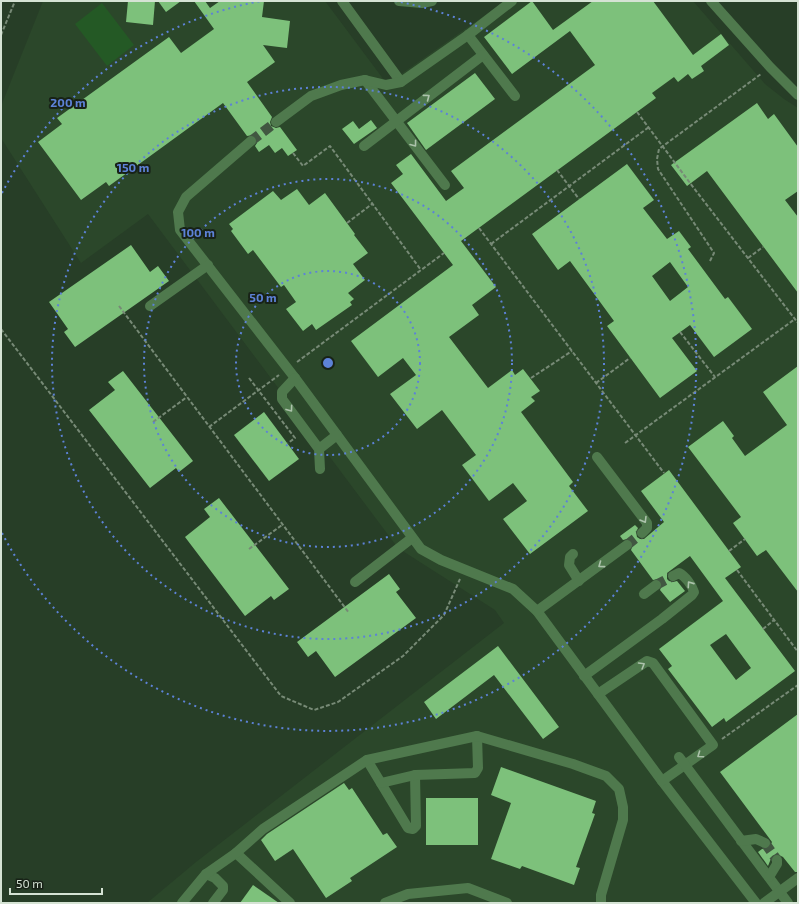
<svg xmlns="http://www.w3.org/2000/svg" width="799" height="904" font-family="'Exo 2',sans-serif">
	<rect width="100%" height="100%" fill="#273e27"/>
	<polygon fill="#2b472a" points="43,1 325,1 387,84 505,1 693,1 765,84 784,99 798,108 798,903 147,903 196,862 504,623 495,610 398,548 148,214 81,263 1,138 1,106"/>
	<polygon fill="#245925" points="102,3 134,45 107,66 75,24"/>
	<g fill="#7dc17b" fill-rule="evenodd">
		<polygon points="128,1 155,1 153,25 126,22"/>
		<polygon points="158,1 181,1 166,12"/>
		<polygon points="194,1 205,1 210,8 220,1 264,1 262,17 290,21 287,48 263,45 275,62 247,82 272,117 270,122 271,126 276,128 280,127 297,150 288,156 282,148 275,153 269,145 259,152 255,146 257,143 256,137 253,135 247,136 223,103 109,186 106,182 81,200 38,142 62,124 57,118 169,37 181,53 214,29"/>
		<polygon points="532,1 553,30 593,1 653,1 693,55 721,34 729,45 701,66 704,71 692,79 688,74 678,82 674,77 652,93 656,98 461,241 496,287 472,305 479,315 449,337 488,388 512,370 515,375 523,369 540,391 531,397 535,401 521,412 573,482 569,486 588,511 530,554 503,519 527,501 513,483 489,501 462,465 476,455 442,410 417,429 390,394 416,375 403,358 378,377 351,341 453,265 391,183 403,174 396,165 411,154 446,201 464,188 451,171 595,65 570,31 512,74 484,37"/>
		<polygon points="475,73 495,99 426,150 407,123"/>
		<polygon points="757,103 768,119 774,114 798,147 798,191 785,200 798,217 798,293 707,171 687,186 671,165"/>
		<polygon points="371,120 377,128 354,144 342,129 353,121 359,129"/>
		<path d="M627 164 654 200 643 208 667 239 679 231 691 247 688 249 725 299 728 297 752 329 714 357 690 325 672 338 697 371 660 398 607 326 614 321 570 261 558 270 532 234ZM670 262 688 287 670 301 652 276Z"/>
		<polygon points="297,189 309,205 325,193 355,234 354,235 368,253 353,264 365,280 348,293 354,299 350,302 352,305 316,330 312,324 303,331 286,309 296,302 284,285 281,287 253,250 248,254 231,231 233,229 229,224 273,191 281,200"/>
		<polygon points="131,245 150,272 158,266 169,281 75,347 64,332 68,329 49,302"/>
		<polygon points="798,366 798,592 766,550 757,556 733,523 741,517 688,447 723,421 734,436 732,438 745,456 787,425 763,392"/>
		<polygon points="123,371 193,461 179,472 176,468 150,488 89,410 115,390 108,382"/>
		<polygon points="264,412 299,459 269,481 234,435"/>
		<path d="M669 470 741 567 725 578 795 671 726 722 724 718 712 727 668 669 672 666 659 649 723 601 690 556 667 573V579L669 581 673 582 677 581 685 591 670 602 660 590 662 585 661 581 658 579 653 580 631 550 633 545 632 541 627 539 623 540 620 536 635 525 638 528 636 532 637 537 640 539H644L664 522 641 491ZM726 634 751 668 736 680 710 645Z"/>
		<polygon points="219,498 289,589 274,600 271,596 245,616 185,537 210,517 204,509"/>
		<polygon points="389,574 400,589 396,592 416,618 335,677 316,651 308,657 297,642"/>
		<polygon points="498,646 559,727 543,739 494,675 436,719 424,702"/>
		<polygon points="798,714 798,872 795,872 783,857 777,854 772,856 768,866 758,852 762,849 769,848 772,842 720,772"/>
		<polygon points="501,767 596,801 592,813 595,814 576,867 580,868 574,885 522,866 520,869 491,859 511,803 491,795"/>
		<polygon points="344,783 349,790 352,788 383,835 387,833 397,847 350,878 352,881 326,898 293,849 275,861 261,840 267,834"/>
		<rect x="426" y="798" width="52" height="47"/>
		<polygon points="253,885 279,903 240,903"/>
	</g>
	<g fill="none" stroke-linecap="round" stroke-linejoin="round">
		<g stroke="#415741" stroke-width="10" stroke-dasharray="10 5" stroke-linecap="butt">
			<polyline points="251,141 276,122"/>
			<polyline points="627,545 642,533"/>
			<polyline points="656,585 673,576"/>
			<polyline points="765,843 777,860"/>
		</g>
		<g stroke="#778a76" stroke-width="2" stroke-dasharray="4 2" stroke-linecap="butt">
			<polyline points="1,35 15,1"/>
			<polyline points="637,112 690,183 798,323"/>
			<polyline points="293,153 303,166 330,146 421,270"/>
			<polyline points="557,170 579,199"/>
			<polyline points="347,223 372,204"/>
			<polyline points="479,228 664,473"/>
			<polyline points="491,244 649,127"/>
			<polyline points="748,258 763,247"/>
			<polyline points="710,261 714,253 658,169 657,159 659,149 761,74"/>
			<polyline points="119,306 349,613"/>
			<polyline points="1,329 281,696 314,710 338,702 403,656 444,615 460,579"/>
			<polyline points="680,332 715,377"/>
			<polyline points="297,362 444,253"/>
			<polyline points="249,378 295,438 288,443"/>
			<polyline points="531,378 572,351"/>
			<polyline points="596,383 630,358"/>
			<polyline points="153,422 187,397"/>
			<polyline points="209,427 279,375"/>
			<polyline points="625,443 795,319"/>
			<polyline points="249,549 282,525"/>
			<polyline points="729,551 745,539"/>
			<polyline points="737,570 798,652"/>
			<polyline points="763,629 774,620"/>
			<polyline points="722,739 798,685"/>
		</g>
		<g stroke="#4f794d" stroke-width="10">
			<polyline points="342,1 401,82"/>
			<polyline points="399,1 422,3 432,1"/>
			<polyline points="711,1 770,67 798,95"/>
			<polyline points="468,35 515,96"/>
			<polyline points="365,80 445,185"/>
			<polyline points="276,122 311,96 341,85 365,80 386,85 401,82 468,35 512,1"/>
			<polyline points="251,141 186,197 178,212 180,230 295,378 421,549 441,560 513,589 537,611 662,781 756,903"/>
			<polyline points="364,146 483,55"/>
			<polyline points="150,306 208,265"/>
			<polyline points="295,378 282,392 282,399 319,449 320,469"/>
			<polyline points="319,449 337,435"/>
			<polyline points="597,457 647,523 647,528 642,533"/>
			<polyline points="573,554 570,557 569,565 579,581"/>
			<polyline points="355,582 412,538"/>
			<polyline points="644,594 656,585"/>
			<polyline points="537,611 627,545"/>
			<path d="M584 676 662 619 692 595 694 592C692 585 685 576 679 573L673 576"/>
			<polyline points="598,694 647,661 653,663 713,745 662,781"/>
			<polyline points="679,757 788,903"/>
			<polyline points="367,760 408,828 413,829 416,826 415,775"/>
			<polyline points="381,783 415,775 475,773 478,768 477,736"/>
			<polyline points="741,841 756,839 765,843"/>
			<polyline points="236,853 290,903"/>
			<polyline points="206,874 215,878 223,886 223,890 213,903"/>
			<polyline points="769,877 777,864 777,860"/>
			<polyline points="182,903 206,874 236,853 263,829 367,760 477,736 573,764 606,776 619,789 623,807 623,820 601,895 601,903"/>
			<polyline points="385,903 408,894 468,888 507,903"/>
			<polyline points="764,903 798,878"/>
		</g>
	</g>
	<defs><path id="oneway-chevron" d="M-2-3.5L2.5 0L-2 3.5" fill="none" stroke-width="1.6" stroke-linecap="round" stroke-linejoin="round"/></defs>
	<g stroke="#adc3ac">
		<use href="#oneway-chevron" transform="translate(427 97) rotate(-37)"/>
		<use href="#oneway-chevron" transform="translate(414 144) rotate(53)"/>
		<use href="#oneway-chevron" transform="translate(290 409) rotate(54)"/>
		<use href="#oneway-chevron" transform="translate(644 520) rotate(59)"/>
		<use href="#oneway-chevron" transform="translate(601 565) rotate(144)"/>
		<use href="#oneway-chevron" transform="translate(690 584) rotate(-125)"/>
		<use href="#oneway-chevron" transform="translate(642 665) rotate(-31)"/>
		<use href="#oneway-chevron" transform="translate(700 755) rotate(145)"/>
	</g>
	<g fill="none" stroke="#5d82d7" stroke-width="2" stroke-dasharray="2 4">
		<circle cx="328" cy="363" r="92"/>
		<circle cx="328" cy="363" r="184"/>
		<circle cx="328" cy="363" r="276"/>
		<path d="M2 193A368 368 0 0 1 261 1M395 1A368 368 0 1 1 2 533"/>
	</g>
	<circle cx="328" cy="363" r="6" fill="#5d82d7" stroke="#182217" stroke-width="2"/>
	<g font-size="12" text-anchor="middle" font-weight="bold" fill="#5d82d7" stroke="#182217" stroke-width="4" stroke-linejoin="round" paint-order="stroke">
		<text x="68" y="107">200 m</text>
		<text x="133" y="172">150 m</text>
		<text x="198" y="237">100 m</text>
		<text x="263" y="302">50 m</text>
	</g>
	<rect width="799" height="904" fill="none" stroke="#d5e3d4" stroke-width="4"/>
	<path d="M10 888v6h92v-6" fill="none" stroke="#d5e3d4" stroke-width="2"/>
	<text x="16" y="888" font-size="12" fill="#d5e3d4" stroke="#182217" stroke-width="3" paint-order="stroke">50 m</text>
</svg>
